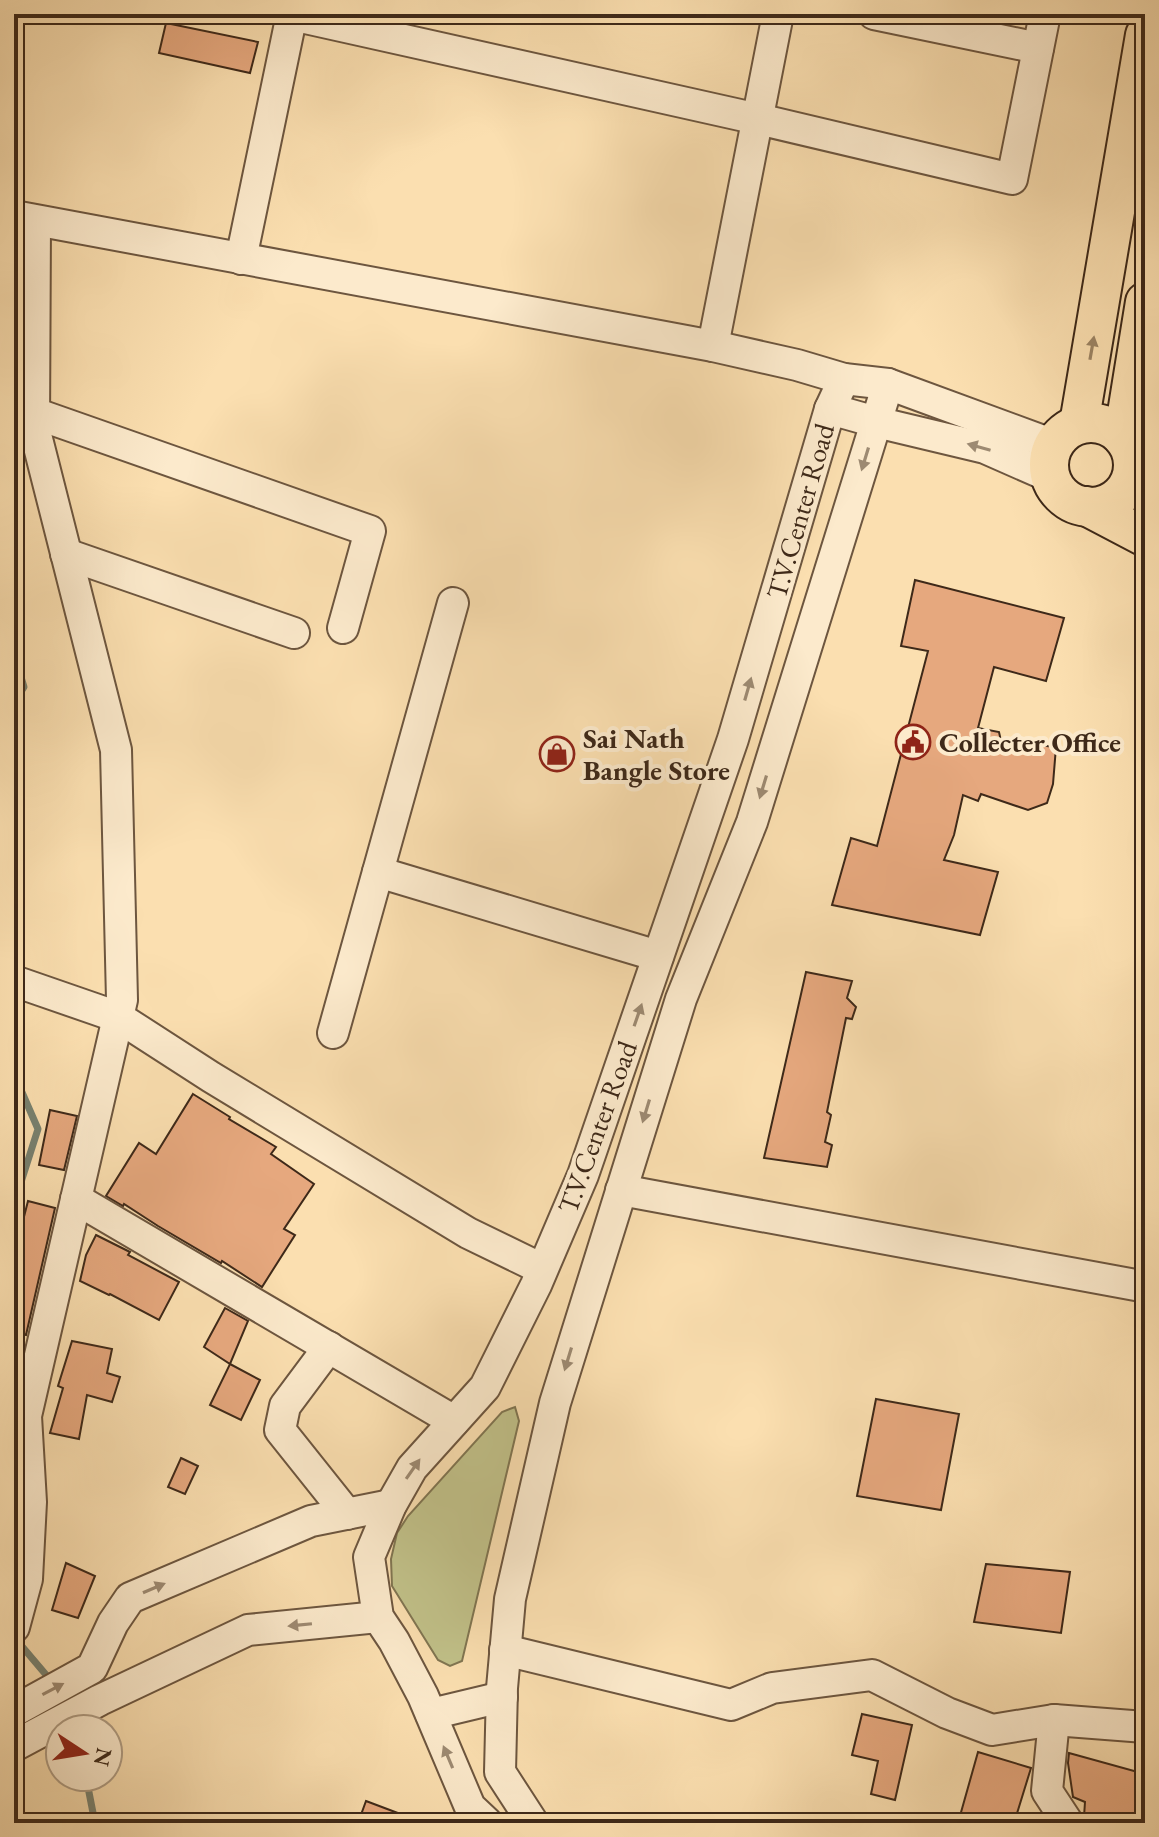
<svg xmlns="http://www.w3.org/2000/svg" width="1159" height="1837" font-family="'EB Garamond',serif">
	<rect width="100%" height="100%" fill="#fbdfb0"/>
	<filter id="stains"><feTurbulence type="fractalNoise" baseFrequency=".0025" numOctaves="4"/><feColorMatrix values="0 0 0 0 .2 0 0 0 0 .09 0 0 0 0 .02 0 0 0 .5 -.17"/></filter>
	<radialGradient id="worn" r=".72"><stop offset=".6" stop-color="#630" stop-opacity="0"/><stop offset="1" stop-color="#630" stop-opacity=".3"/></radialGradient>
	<polygon fill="#c1c189" stroke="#807551" stroke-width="2" points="515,1407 519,1421 462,1661 450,1666 438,1660 392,1586 391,1559 397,1533 408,1516 502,1412"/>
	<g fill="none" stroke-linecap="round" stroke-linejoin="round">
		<g stroke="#788271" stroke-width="7">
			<polyline points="14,654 24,687 14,703"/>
			<polyline points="14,1074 38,1129 14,1204"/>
			<polyline points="14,1637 53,1683"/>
			<polyline points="86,1777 95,1823"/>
		</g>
	</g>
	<g fill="#e6a87e" stroke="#3e2919" stroke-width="2">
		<polygon points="166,23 258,42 250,73 159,53"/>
		<polygon points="915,580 1064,618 1046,681 994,667 978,728 999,732 1001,741 1056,747 1053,784 1047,803 1028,810 981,794 978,801 963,795 954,835 944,860 998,872 980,935 832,905 851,838 877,846 928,651 901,646"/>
		<polygon points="806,972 852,981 847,998 856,1007 852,1019 846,1018 827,1112 831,1115 825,1142 832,1145 827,1167 764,1158"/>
		<polygon points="193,1094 230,1117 229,1119 276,1147 271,1154 314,1184 284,1229 295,1235 262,1287 222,1261 221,1263 158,1226 124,1204 123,1206 106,1196 139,1143 156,1154"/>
		<polygon points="50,1110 77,1116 64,1170 39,1165"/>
		<polygon points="28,1201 55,1208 26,1335 14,1332 14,1294 22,1258 14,1256"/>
		<polygon points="96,1235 130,1252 128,1255 179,1282 159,1320 110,1294 109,1295 80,1281 86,1255"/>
		<polygon points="225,1308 248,1321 230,1364 204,1347"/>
		<polygon points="72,1341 112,1349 107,1373 120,1377 112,1402 87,1395 79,1439 50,1433 63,1388 58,1386"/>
		<polygon points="230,1364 260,1380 241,1420 210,1405"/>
		<polygon points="876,1399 959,1414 941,1510 857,1496"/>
		<polygon points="181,1458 198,1466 185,1494 168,1487"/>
		<polygon points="66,1563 95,1576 78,1618 52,1610"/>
		<polygon points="986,1564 1070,1572 1061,1633 974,1622"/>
		<polygon points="862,1714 912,1725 895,1800 871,1794 878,1761 852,1755"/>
		<polygon points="978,1752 1031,1768 1014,1823 958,1823"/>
		<polygon points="1069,1753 1145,1774 1145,1823 1099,1823 1099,1817 1084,1817 1085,1802 1073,1797 1068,1763"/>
		<polygon points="366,1801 419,1821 419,1823 358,1823"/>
	</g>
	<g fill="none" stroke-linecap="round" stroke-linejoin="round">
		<g stroke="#6d563f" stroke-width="34">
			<g id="minor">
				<polyline points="874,14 1038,48"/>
				<polyline points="292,15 758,119 1012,179 1045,14"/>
				<polyline points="14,216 713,346 797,365 844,379 888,384 1054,445"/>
				<polyline points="241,259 292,14"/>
				<polyline points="713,346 778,14"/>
				<polyline points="830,409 876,422 985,448 1051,477"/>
				<polyline points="34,413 370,531 343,628"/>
				<polyline points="66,554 294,633"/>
				<polyline points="378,872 658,956"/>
				<polyline points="14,981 118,1017 211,1077 468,1233 542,1269"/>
				<polyline points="333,1033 453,603"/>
				<polyline points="621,1190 1141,1286 1145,1281"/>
				<polyline points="76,1199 454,1421"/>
				<polyline points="329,1347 285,1406 280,1430 347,1514"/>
				<polyline points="14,1627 27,1579 31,1502 26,1416 122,1000 116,750 34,427 35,221"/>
				<polyline points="505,1650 731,1705 772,1688 872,1675 947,1713 992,1730 1054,1720 1145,1727"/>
				<polyline points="14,1711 92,1668 113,1623 130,1598 311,1521 391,1505"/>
				<polyline points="431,1714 502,1697"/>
				<polyline points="1054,1720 1047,1791 1068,1823"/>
				<polyline points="14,1746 100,1700 248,1630 378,1617"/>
				<polyline points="487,1823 470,1807 423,1696 394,1641 378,1617 369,1557 391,1505 412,1468 485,1387 536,1285 583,1175 733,739 830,409 844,379"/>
				<polyline points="533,1823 500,1772 502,1688 510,1599 555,1403 681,999 752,822 888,384"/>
			</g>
		</g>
		<g stroke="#3e2919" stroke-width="42">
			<g id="major">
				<circle cx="1091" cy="465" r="42"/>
				<polyline points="1079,424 1145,35"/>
				<polyline points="1123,438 1145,302"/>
				<polyline points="1086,506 1145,537"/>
			</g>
		</g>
		<use href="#minor" stroke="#fceacc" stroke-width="30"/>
		<use href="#major" stroke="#fbdfb0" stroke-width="38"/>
	</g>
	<defs><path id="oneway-solid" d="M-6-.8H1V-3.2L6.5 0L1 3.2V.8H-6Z" transform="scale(2)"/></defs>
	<use fill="#9c8464" href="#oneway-solid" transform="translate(1092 348) rotate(-80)"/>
	<g fill="#9d8a72">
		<use href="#oneway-solid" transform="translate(979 447) rotate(-164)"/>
		<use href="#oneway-solid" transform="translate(865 459) rotate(107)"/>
		<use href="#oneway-solid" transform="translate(748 689) rotate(-74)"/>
		<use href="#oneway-solid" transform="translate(763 787) rotate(107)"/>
		<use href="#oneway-solid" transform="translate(638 1015) rotate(-71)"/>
		<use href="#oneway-solid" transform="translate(646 1111) rotate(107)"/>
		<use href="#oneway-solid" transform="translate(568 1359) rotate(107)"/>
		<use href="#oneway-solid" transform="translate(413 1469) rotate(-55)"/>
		<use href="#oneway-solid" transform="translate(154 1588) rotate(-23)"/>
		<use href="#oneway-solid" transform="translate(300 1625) rotate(174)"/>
		<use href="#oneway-solid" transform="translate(53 1689) rotate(-28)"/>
		<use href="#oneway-solid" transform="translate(448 1757) rotate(-113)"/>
	</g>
	<defs>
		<g id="civic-ring" transform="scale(1.8)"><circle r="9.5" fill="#fceacc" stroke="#8f2418" stroke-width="1.5"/><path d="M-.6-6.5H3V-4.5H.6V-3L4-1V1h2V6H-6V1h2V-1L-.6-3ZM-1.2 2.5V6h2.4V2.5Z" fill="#8f2418"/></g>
		<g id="shop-ring" transform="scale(1.8)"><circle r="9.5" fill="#fceacc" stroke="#8f2418" stroke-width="1.5"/><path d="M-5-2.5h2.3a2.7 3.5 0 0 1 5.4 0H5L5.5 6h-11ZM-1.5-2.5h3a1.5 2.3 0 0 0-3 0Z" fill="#8f2418"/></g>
	</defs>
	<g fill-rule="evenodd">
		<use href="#civic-ring" x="913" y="742"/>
		<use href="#shop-ring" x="557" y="754"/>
	</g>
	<g text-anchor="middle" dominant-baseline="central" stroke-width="8" stroke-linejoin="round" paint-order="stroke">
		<g font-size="28" fill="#3e2919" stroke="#fceacc">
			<text transform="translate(800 511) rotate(-74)">T.V.Center Road</text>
			<text transform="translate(597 1127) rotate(-70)">T.V.Center Road</text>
		</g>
		<g font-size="28" font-weight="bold" fill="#3e2919" stroke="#fceacc" text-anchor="start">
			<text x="583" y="738">Sai Nath<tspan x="583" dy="32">Bangle Store</tspan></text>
			<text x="939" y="742">Collecter Office</text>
		</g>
	</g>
	<rect width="1159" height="1837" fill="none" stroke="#fbdfb0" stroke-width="48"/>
	<rect x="16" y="16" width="1127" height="1805" fill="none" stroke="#3e2919" stroke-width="4"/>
	<rect x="24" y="24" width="1111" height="1789" fill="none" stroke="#3e2919" stroke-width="2"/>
	<g transform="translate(84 1753) rotate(102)"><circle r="38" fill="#fceacc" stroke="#b09d84" stroke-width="2"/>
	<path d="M0-6L14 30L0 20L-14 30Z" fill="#8f2418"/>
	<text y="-12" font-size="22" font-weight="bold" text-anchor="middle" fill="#3e2919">N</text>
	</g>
	<rect width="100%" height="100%" filter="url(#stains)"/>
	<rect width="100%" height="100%" fill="url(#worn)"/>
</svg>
